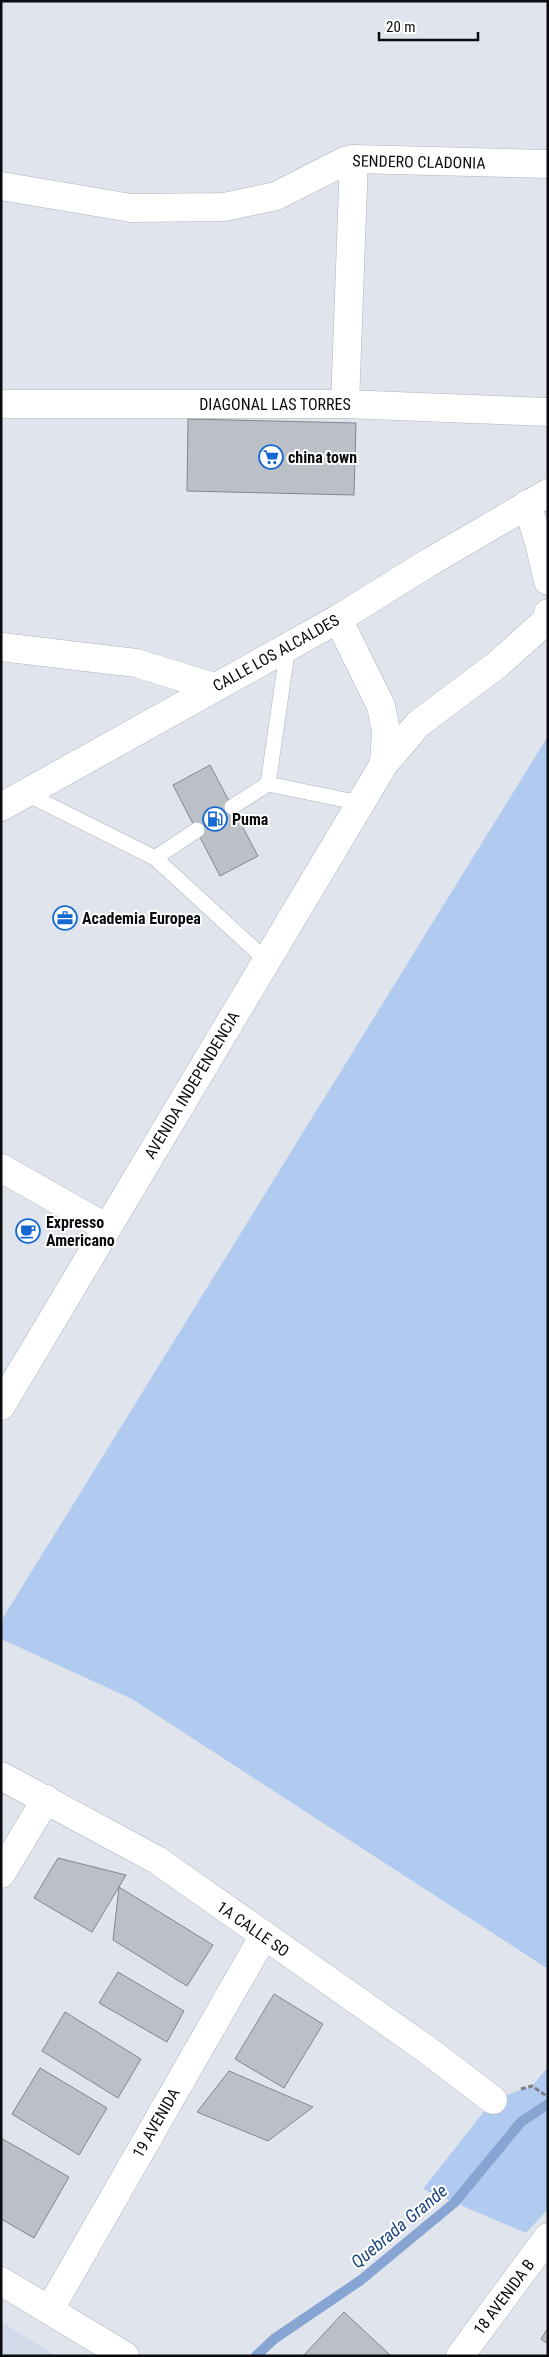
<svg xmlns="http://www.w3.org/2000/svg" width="549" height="2357" font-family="'Roboto Condensed',sans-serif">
	<rect width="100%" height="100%" fill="#e0e5ed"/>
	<polygon fill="#d1dbe9" points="1,2322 57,2356 1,2356"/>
	<g fill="#b1caef">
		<polygon points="548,736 548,1969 132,1699 1,1639 1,1621"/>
		<polygon points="548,2067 548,2209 526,2233 423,2189 493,2100 532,2086"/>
	</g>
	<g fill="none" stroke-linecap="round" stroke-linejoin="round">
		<polyline stroke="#86a5d3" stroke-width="10" points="256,2356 274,2339 361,2280 454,2203 521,2122 548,2104"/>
	</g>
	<g fill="#bbc0c7" stroke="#82878e">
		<polygon points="188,419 356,423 354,495 187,491"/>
		<polygon points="210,765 258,856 220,876 173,785"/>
		<polygon points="58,1858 126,1875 92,1932 34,1898"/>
		<polygon points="119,1887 213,1945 187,1986 113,1940"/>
		<polygon points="118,1972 184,2011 167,2042 99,2003"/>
		<polygon points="274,1994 323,2024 284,2088 235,2059"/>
		<polygon points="65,2012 141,2059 118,2098 42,2051"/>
		<polygon points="40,2068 107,2108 79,2155 12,2114"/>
		<polygon points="229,2071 313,2107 268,2141 197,2112"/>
		<polygon points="1,2138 69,2177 34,2238 1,2219"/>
		<polygon points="344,2312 391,2356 303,2356"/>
		<polygon points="548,2328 548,2344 541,2339"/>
	</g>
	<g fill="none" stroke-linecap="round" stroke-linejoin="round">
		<g stroke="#afb5bc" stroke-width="16">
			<g id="service">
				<polyline points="268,784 288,646"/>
				<polyline points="27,794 155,858 266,960"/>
				<polyline points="232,807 268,784 360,803"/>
				<polyline points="155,858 197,830"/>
			</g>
		</g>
		<g stroke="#afb5bc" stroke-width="29">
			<g id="minor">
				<polyline points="1,186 131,208 224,207 276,196 345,161 354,159 548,164"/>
				<polyline points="1,404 345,404 548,412"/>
				<polyline points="345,404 354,159"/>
				<polyline points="1,647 136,663 214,687"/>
				<polyline points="1,1168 107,1228"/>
				<polyline points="1,1776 157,1860 426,2049 493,2100"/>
				<polyline points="1,1874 46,1799"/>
				<polyline points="1,2281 125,2356"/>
				<polyline points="50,2309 263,1937"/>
				<polyline points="460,2356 548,2237"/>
			</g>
		</g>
		<g stroke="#afb5bc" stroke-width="29">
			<g id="tertiary">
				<polyline points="527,504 539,542 548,581"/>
				<polyline points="338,619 381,706 386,731 384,764"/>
				<polyline points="1,1406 384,764 418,724 498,664 547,620 548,613"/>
			</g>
		</g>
		<g stroke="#afb5bc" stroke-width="29">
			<polyline id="secondary" points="1,807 338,619 428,563 548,493"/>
		</g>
		<polyline stroke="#7d8086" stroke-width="3" stroke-dasharray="5 2.5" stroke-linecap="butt" points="521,2089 532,2086 548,2097"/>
		<use href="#service" stroke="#fff" stroke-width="15"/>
		<use href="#minor" stroke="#fff" stroke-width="28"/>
		<use href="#tertiary" stroke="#fff" stroke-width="28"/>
		<use href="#secondary" stroke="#fff" stroke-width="28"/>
	</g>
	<defs>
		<g id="supermarket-ring" transform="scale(1.25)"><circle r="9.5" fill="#fff" stroke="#1568d2" stroke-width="1.5"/><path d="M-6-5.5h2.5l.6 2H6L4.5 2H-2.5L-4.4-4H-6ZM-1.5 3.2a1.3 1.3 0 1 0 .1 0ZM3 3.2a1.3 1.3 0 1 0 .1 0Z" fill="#1568d2"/></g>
		<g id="fuel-ring" transform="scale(1.25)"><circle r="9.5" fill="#fff" stroke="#1568d2" stroke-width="1.5"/><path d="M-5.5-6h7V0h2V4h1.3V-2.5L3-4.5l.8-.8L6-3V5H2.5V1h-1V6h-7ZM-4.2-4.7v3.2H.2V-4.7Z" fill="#1568d2"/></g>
		<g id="office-ring" transform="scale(1.25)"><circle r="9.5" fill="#fff" stroke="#1568d2" stroke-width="1.5"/><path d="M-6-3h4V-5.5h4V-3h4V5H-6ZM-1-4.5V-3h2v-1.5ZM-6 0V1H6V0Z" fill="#1568d2"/></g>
		<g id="cafe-ring" transform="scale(1.25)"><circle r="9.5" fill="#fff" stroke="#1568d2" stroke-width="1.5"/><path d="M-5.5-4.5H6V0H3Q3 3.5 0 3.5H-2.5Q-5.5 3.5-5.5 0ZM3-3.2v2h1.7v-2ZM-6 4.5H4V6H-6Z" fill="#1568d2"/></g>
	</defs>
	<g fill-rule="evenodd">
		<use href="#supermarket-ring" x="271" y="457"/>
		<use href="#fuel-ring" x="215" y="819"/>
		<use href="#office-ring" x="65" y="918"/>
		<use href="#cafe-ring" x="28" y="1231"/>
	</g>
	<g text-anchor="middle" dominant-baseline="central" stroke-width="4" stroke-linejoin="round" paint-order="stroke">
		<g font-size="16" fill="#0b0c0f" stroke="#fff">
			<text transform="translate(419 162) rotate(1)">SENDERO CLADONIA</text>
			<text x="275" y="404">DIAGONAL LAS TORRES</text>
			<text transform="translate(276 653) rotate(-29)">CALLE LOS ALCALDES</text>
			<text transform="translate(192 1085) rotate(-59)">AVENIDA INDEPENDENCIA</text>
			<text transform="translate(253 1929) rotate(35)">1A CALLE SO</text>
			<text transform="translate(156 2123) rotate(-60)">19 AVENIDA</text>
			<text transform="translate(504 2297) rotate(-53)">18 AVENIDA B</text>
		</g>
		<g font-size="16" font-weight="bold" fill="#0b0c0f" stroke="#fff" text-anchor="start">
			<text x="288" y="457">china town</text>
			<text x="232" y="819">Puma</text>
			<text x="82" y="918">Academia Europea</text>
			<text x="46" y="1222">Expresso<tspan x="46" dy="18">Americano</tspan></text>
		</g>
		<g font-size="18" font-style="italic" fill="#1e467f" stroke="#fff">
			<text transform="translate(399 2226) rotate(-40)">Quebrada Grande</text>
		</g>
	</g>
	<rect width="549" height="2357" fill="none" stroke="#0b0c0f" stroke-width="5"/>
	<path d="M379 32v8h99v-8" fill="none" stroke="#0b0c0f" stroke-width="2.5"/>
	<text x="386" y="32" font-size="15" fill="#0b0c0f" stroke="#ffffff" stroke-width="4" paint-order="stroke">20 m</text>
</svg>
